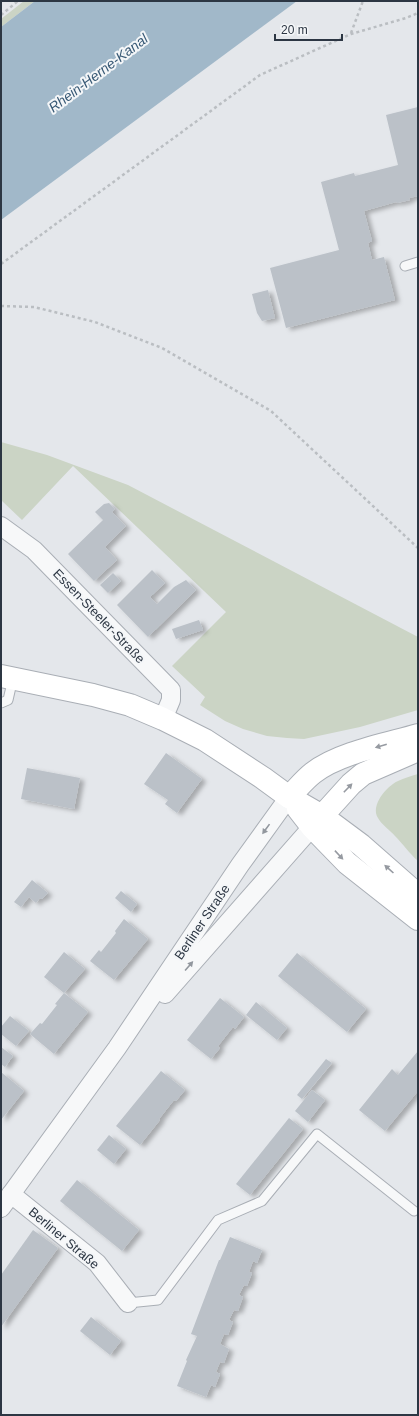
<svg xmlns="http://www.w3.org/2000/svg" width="419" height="1416" font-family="Helvetica,sans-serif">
	<defs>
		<filter id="shadow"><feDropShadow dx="4.5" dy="2.5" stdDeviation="2" flood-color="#0004"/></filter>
	</defs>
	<rect width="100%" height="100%" fill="#e4e7eb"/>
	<g fill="#cbd4c5">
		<polygon points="24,1 35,1 1,27 1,19"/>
		<polygon points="1,442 47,455 128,485 418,637 418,710 360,727 304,739 287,738 267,736 243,729 225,721 200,705 205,697 172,666 226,612 73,466 22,520 1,500"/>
		<path d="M418 774V861C409 853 403 844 395 836 391 831 381 824 378 818 370 805 387 786 398 781 404 778 411 776 418 774Z"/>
	</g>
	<polygon fill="#a1b8c9" points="35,1 297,1 1,220 1,27"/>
	<g fill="#bbc1c8" filter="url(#shadow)">
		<polygon points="418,107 418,196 409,198 410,200 397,203 396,202 364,211 372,241 368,243 372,260 384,257 395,300 286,328 270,268 339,250 321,182 354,173 355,176 398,165 386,115"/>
		<polygon points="268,290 275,318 262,321 257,313 252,294"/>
		<polygon points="109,503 115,509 112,512 126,526 105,547 117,560 94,581 68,554 103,520 95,512 104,504"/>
		<polygon points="152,570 165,583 150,597 157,604 174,587 186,580 196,590 148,637 117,605"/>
		<polygon points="113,573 121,581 108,593 100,585"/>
		<polygon points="199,620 203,630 176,639 172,629"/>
		<polygon points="166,753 202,779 177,813 165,804 168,800 144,784"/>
		<polygon points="27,768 80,778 74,809 21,799"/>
		<polygon points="32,880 48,893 42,899 40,898 36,903 29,897 21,907 14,902"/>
		<polygon points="121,891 137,904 131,912 115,898"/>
		<polygon points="124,919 148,939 114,980 90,961 99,950 101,952 116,933 115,931"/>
		<polygon points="64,952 85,969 64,993 88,1012 54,1054 30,1034 40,1023 42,1024 57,1005 55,1004 64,993 44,977"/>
		<polygon points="297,953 366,1009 347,1032 278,976"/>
		<polygon points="220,998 244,1017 235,1029 233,1027 218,1046 220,1048 211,1059 187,1040"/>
		<polygon points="256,1002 287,1028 277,1040 246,1015"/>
		<polygon points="10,1016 29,1031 16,1046 1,1034 1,1027"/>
		<polygon points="1,1047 13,1056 5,1067 1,1064"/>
		<polygon points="418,1051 418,1091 385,1131 359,1110 392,1069 398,1075"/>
		<polygon points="326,1059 332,1063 302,1099 297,1095"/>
		<polygon points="161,1071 185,1090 176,1101 174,1100 159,1119 160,1120 140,1145 116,1126"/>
		<polygon points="1,1072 24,1091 1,1120"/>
		<polygon points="312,1090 325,1100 308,1122 295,1111"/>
		<polygon points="289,1118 303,1129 250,1195 236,1184"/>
		<polygon points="109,1135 126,1149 114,1164 97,1150"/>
		<polygon points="77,1180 139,1230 122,1251 60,1201"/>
		<polygon points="33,1230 58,1248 1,1327 1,1275"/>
		<polygon points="230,1237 262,1250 257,1263 253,1261 249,1272 252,1273 247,1286 244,1285 239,1295 243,1297 238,1311 234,1310 229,1320 233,1322 228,1335 224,1334 220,1344 229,1349 224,1363 220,1362 216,1372 220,1374 215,1387 211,1385 206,1397 177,1386 187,1361 186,1360 197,1336 191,1334 219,1260 220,1260"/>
		<polygon points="91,1317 121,1341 110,1355 80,1331"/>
	</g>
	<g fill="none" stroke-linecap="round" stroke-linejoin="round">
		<g stroke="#a9aeb5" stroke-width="11">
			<g id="lane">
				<polyline points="405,266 418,262"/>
				<polyline points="1,703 8,700 13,678"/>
				<polyline points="128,1303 158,1300 218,1220 262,1201 317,1134 414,1211"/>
			</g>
		</g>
		<g stroke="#a9aeb5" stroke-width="20">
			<g id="street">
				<polyline points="1,526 34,550 171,690 171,700 163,719"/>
				<polyline points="165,994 312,827"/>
				<polyline points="11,1194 97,1263 128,1303"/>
				<polyline points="1,1208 117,1048 240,865 289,797"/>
			</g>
		</g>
		<g stroke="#a9aeb5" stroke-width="24">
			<g id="secondary">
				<polyline points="1,676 93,695 130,705 163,719 205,740 263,778 289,797 322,816 361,845 418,895"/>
				<path d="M289 797C297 789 304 780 313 773 338 753 387 744 418 735"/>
				<polyline points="298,809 312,827 347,863 418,919"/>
				<polyline points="313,826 351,784 363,774 418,750"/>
			</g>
		</g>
		<g stroke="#babec2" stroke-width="2.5" stroke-dasharray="3 3" stroke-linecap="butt">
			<polyline points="1,15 18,1"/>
			<polyline points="351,33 363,1"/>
			<polyline points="1,264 260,75 351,34 406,18 418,13"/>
			<polyline points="1,306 34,307 95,322 162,348 271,411 418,548"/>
		</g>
		<use href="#lane" stroke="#f7f8f9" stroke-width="9"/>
		<use href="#street" stroke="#f7f8f9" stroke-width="18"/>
		<use href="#secondary" stroke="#fff" stroke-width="22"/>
	</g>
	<defs><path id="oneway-solid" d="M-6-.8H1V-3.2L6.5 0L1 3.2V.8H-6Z"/></defs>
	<g fill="#969aa1">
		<use href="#oneway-solid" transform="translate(381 746) rotate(164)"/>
		<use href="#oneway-solid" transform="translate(348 788) rotate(-46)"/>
		<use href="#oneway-solid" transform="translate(339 855) rotate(47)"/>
		<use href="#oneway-solid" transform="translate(389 869) rotate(-138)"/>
	</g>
	<g fill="#92979e">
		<use href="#oneway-solid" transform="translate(266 829) rotate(126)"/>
		<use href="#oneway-solid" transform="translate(189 966) rotate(-49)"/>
	</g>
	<g text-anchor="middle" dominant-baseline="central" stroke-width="4" stroke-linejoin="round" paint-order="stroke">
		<g font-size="13" fill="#2c3643" stroke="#f4f6f8">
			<text transform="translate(99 616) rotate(46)">Essen-Steeler-Straße</text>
			<text transform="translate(202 922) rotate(-56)">Berliner Straße</text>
			<text transform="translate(64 1238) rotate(40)">Berliner Straße</text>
		</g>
		<g font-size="14" font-style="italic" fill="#385975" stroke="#f4f6f8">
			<text transform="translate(98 73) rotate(-37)">Rhein-Herne-Kanal</text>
		</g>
	</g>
	<rect width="419" height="1416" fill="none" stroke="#2c3643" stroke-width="4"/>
	<path d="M275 34v6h67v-6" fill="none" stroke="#2c3643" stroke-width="2"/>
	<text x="281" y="34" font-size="12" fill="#2c3643" stroke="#f4f6f8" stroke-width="3" paint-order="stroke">20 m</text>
</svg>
